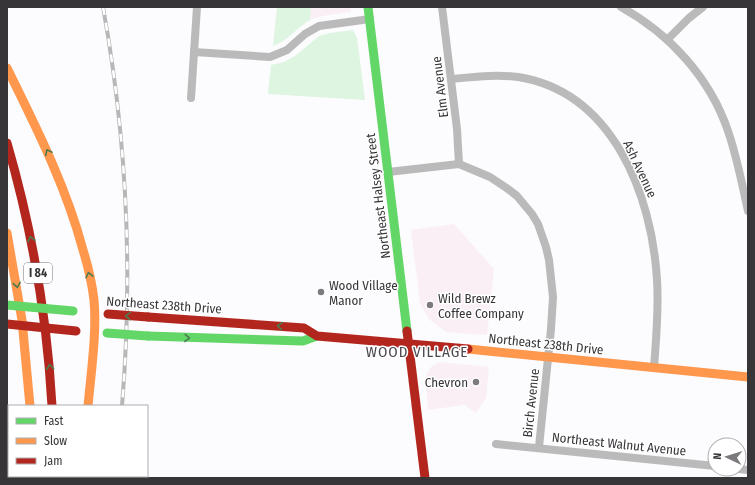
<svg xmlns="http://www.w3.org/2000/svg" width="755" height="485" font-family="'Fira Sans Condensed',sans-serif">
	<rect width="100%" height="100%" fill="#fcfbfd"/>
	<g fill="#f9eff5">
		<polygon points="311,7 350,7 351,12 322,16 310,20"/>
		<polygon points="454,224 494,269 487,335 446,332 429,319 420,303 411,230"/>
		<polygon points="440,362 489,367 486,398 476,413 464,405 428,410 426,383 427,373 432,366"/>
	</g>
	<g fill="#ddf5e1">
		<path d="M277 7H311L310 20C297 27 288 41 273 46Z"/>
		<polygon points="353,30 357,38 365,100 268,94 271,65 284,62 295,56 319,36 330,33"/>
	</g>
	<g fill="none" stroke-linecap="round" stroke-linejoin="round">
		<g stroke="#bbbabb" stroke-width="8">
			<polyline points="442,7 457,129 459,164"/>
			<path d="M621 7C670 34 710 78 728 131 737 157 742 184 748 211"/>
			<polyline points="668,39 689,18 703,7"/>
			<polyline points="194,52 270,57 287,50 305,34 319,26 370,19"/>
			<path d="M451 79C473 77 495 74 518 77 613 92 652 195 657 280 659 310 656 339 654 368"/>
			<polyline points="191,98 197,7"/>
			<polyline points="388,172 459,164 490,177 508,189 517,196 532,214 538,224 546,247 549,260 553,297 551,329 539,447"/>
			<polyline points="496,444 715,466"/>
			<polyline points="739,469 748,470"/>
		</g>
		<g stroke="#63d668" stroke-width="9">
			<polyline points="368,7 407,331"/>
			<polyline points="148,336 303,341 317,336"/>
			<polyline points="53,476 53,478"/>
		</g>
		<g stroke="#ff974d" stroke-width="9">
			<path d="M7 68C36 127 66 186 83 250 88 266 92 283 94 300 97 332 91 373 88 406"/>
			<polyline points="7,233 22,320 30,406"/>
			<polyline points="468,349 748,377"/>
		</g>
		<g stroke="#b3261e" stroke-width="9">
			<path d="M7 143C32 229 47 316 52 406"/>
			<polyline points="148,317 304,328 317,336 468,349"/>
			<polyline points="407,331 425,478"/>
			<polyline points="31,476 31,478"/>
			<polyline points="81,476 81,478"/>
		</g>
		<g stroke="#b8b7b7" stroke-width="4">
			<g id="rail">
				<path d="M103 7C127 139 133 272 122 406"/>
				<polyline points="114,478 114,476"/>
			</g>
		</g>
		<use href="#rail" stroke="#fff" stroke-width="2.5" stroke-dasharray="8" stroke-linecap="butt"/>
		<g stroke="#63d668" stroke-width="9">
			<polyline points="7,305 73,311"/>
			<polyline points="107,333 148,336"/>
		</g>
		<g stroke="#b3261e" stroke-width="9">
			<polyline points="108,314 148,317"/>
			<polyline points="7,324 76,331"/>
		</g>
	</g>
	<defs><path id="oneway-chevron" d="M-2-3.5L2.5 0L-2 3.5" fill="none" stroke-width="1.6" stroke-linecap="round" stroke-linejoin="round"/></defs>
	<g stroke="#4b7d4e">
		<use href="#oneway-chevron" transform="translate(48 152) rotate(-116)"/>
		<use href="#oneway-chevron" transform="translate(31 239) rotate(-102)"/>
		<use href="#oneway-chevron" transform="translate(89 275) rotate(-103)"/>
		<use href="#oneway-chevron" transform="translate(17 285) rotate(80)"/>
		<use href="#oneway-chevron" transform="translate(128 316) rotate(-176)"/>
		<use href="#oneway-chevron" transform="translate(280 326) rotate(-175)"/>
		<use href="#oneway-chevron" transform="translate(187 338) rotate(2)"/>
		<use href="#oneway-chevron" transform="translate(50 367) rotate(-95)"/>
	</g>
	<g fill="#7d7a7d" stroke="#fff" stroke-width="1.5">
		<circle cx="321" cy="292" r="4"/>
		<circle cx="430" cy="305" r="4"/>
		<circle cx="476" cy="382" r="4"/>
	</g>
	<g text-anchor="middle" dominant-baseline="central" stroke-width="3" stroke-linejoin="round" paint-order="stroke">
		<rect fill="#fff" stroke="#747274" stroke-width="1" x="24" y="263" width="28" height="20" rx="3"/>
		<g font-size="12" font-weight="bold" fill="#383538">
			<text x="38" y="273">I 84</text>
		</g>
		<g font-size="13" fill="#383538" stroke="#fff">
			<text transform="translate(440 87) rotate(-97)">Elm Avenue</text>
			<text transform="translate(640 169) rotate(65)">Ash Avenue</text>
			<text transform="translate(378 196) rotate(-97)">Northeast Halsey Street</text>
			<text transform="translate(164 305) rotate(4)">Northeast 238th Drive</text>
			<text transform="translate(546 344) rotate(6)">Northeast 238th Drive</text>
			<text transform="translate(531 403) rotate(-84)">Birch Avenue</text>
			<text transform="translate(619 444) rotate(6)">Northeast Walnut Avenue</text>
		</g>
		<g font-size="13" fill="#383538" stroke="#fff" text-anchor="start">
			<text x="329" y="285">Wood Village<tspan x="329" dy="15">Manor</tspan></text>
			<text x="438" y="298">Wild Brewz<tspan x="438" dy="15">Coffee Company</tspan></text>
			<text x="468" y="382" text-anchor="end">Chevron</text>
		</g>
		<g font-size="15" letter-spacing="1" fill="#4d474f" stroke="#fff">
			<text x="417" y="352">WOOD VILLAGE</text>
		</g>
	</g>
	<rect width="755" height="485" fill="none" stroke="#383538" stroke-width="16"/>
	<rect x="8" y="405" width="140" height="72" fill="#ffffff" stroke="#afaeaf"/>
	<rect x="16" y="418" width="20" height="6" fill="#63d668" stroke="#afaeaf"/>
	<text x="44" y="425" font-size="12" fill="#383538">Fast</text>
	<rect x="16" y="438" width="20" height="6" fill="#ff974d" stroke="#afaeaf"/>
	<text x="44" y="445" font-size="12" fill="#383538">Slow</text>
	<rect x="16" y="458" width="20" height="6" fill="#b3261e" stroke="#afaeaf"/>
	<text x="44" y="465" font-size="12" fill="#383538">Jam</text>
	<g transform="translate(727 457) rotate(274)"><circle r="19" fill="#ffffff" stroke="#afaeaf"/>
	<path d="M0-3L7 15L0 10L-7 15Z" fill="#7d7a7d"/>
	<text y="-6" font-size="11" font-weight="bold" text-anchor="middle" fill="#383538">N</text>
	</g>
</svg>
